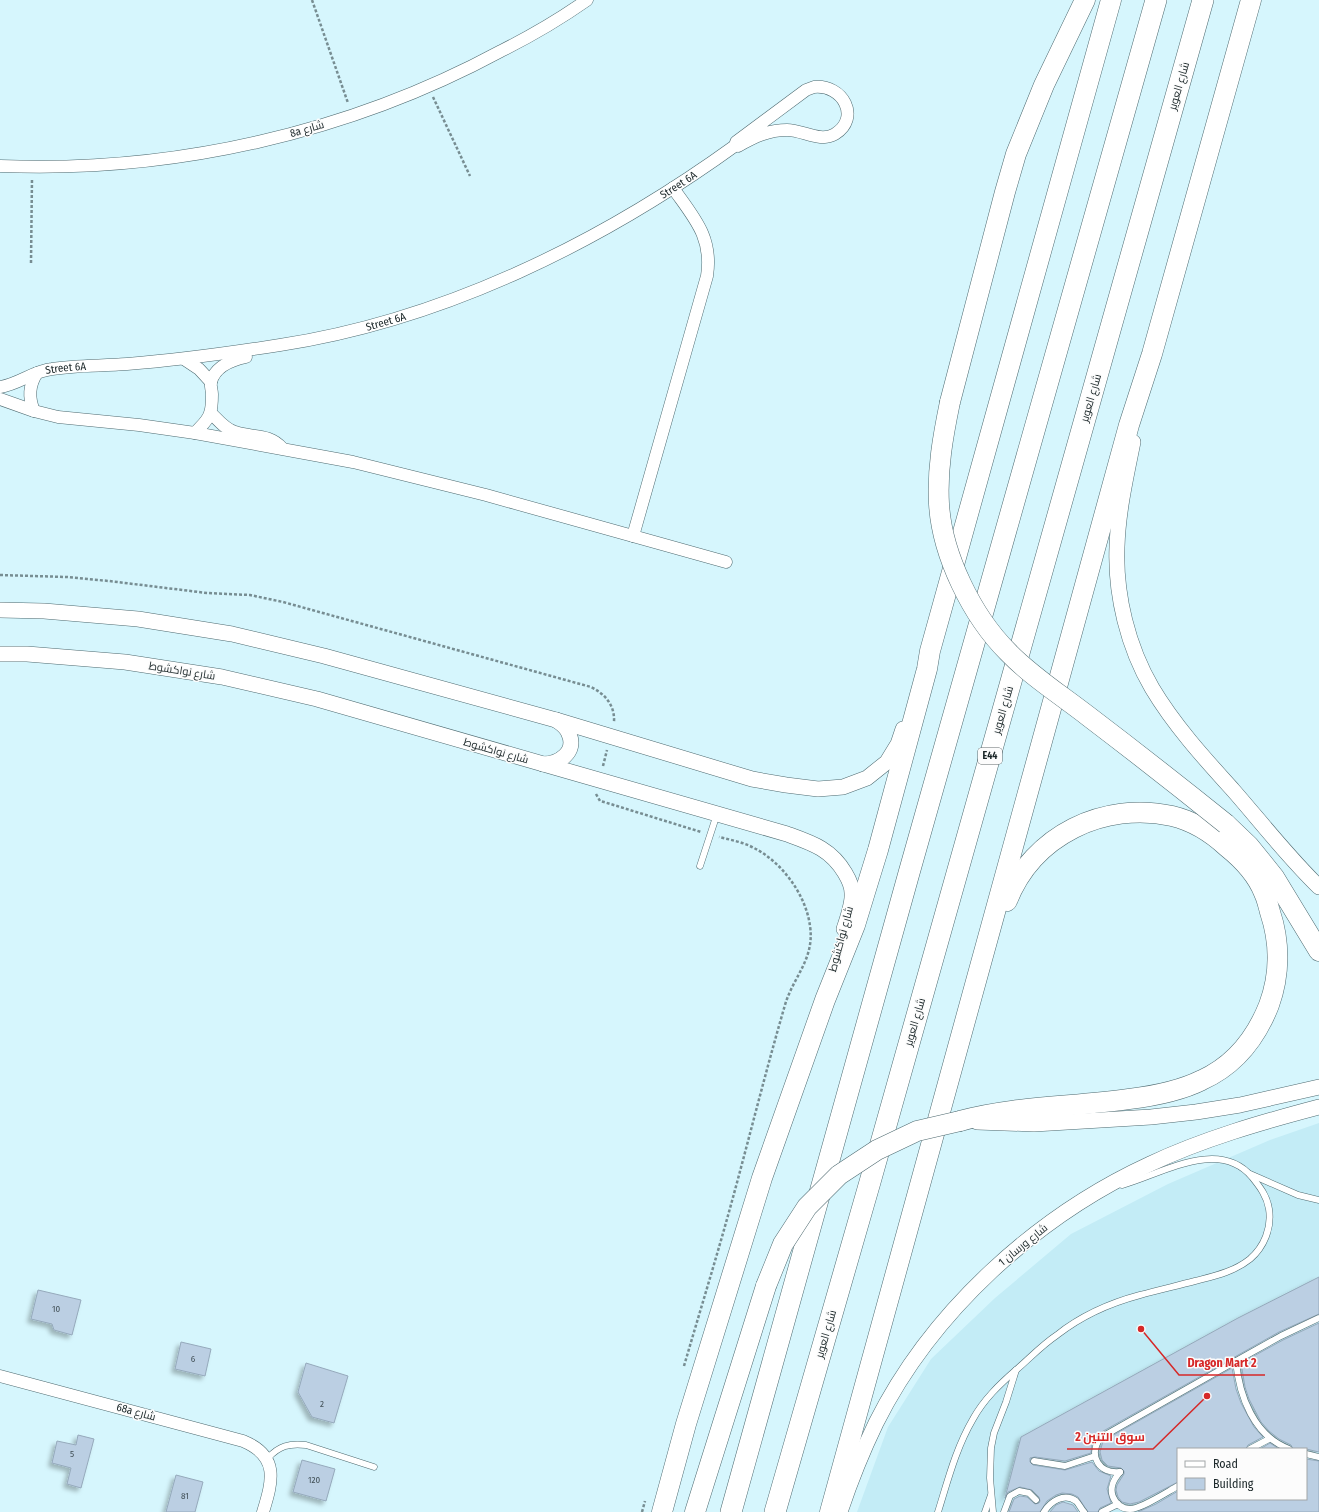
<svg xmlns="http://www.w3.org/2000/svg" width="1319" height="1512" font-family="'Fira Sans Condensed',Cairo,sans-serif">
	<defs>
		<filter id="shadow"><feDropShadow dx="-3.5" dy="3.5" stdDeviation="2" flood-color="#0004"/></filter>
	</defs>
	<rect width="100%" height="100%" fill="#d6f6fd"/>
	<path fill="#c3ecf6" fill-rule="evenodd" d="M1319 1123V1512H857L888 1427 931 1359 995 1298 1071 1234 1168 1184 1270 1140ZM1178 1449H1306V1499H1178Z"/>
	<g fill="#bbcfe3" stroke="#95a9bb" filter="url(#shadow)">
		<polygon points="1319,1277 1319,1314 1279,1332 1098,1434 1092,1443 1091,1453 1065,1461 1035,1457 1030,1458 1030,1462 1033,1465 1065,1470 1092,1462 1099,1471 1111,1476 1107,1489 1111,1503 1100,1508 1098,1512 1088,1512 1078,1497 1072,1494 1062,1493 1056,1495 1047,1501 1040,1512 1009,1512 1014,1499 1020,1496 1027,1497 1035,1504 1039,1503 1040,1501 1039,1497 1032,1490 1020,1487 1008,1492 1005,1498 1021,1437 1238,1318"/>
		<polygon points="38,1290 81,1300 72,1335 54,1330 52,1324 31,1319"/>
		<polygon points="1319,1323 1319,1452 1306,1449 1293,1449 1291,1445 1279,1439 1269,1431 1261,1422 1249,1399 1245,1387 1241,1363 1283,1340"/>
		<polygon points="181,1342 211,1349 205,1376 175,1369"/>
		<polygon points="306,1363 348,1376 334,1423 312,1417 298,1392"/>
		<polygon points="1232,1368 1236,1389 1241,1403 1254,1427 1263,1437 1248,1445 1246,1449 1178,1449 1178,1482 1139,1502 1130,1504 1122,1502 1118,1497 1116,1490 1117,1485 1124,1474 1124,1471 1121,1468 1108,1466 1102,1460 1100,1452 1103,1441"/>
		<polygon points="78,1435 94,1439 81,1488 67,1484 71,1468 52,1463 57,1441 76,1445"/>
		<polygon points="1270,1443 1279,1449 1260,1449"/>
		<polygon points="1306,1459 1319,1461 1319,1512 1138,1512 1156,1504 1178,1491 1178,1499 1306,1499"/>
		<polygon points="302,1460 335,1469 326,1501 293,1492"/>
		<polygon points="176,1475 203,1482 195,1512 166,1512"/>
		<polygon points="1063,1502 1073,1505 1078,1512 1050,1512 1056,1505"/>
	</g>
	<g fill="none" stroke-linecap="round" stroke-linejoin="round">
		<g stroke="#4e6a70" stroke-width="7">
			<g id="service">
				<polyline points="700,866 717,814"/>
				<polyline points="1250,1174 1298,1195 1319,1200"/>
				<path d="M1236 1361C1239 1396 1254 1436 1289 1449"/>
				<polyline points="1250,1449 1269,1439"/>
				<polyline points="1306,1454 1319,1457"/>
				<path d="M268 1458C279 1446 289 1443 306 1445L374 1467"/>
				<polyline points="1034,1461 1065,1466 1095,1456"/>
				<path d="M1120 1472C1099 1474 1088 1456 1100 1438L1236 1361 1281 1336 1319 1318"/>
				<path d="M1120 1472C1114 1479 1109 1487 1113 1497 1116 1504 1122 1509 1130 1509 1141 1509 1167 1492 1178 1486"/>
				<path d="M938 1512C948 1480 956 1448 973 1419 984 1399 1000 1384 1016 1370 1030 1358 1042 1345 1057 1335 1081 1316 1110 1303 1140 1295 1158 1290 1176 1286 1195 1281 1214 1276 1234 1272 1250 1259 1264 1247 1272 1228 1269 1209 1267 1196 1260 1187 1252 1177 1218 1137 1160 1175 1122 1185"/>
				<polyline points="985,1512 991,1495"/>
				<polyline points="993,1512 990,1478 991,1448 994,1433 1006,1402 1016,1370"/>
				<polyline points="1004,1512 1010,1496 1019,1491 1029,1493 1036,1500"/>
				<path d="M1044 1512C1050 1502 1064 1492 1076 1501 1079 1504 1081 1509 1084 1512"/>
				<polyline points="1102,1512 1118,1504"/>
			</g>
		</g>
		<g stroke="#4e6a70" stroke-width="13">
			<g id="minor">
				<path d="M814 87C843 84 861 118 835 134 820 143 803 130 787 130 768 130 754 137 738 146L736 145V142L806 90Z"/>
				<path d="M0 166C173 173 349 133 501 51 531 36 560 19 587 0"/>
				<polyline points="184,359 199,369 211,382"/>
				<path id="s1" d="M0 387C19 384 33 371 52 369 76 365 102 366 127 364 178 360 229 353 280 345 444 320 602 242 736 145"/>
				<polyline points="0,399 34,411 58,417 139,425 195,433 353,462 486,495 726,562"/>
				<path d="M34 411C28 397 29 385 37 373"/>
				<path d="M211 413C218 420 225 429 235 432 252 438 269 433 282 448"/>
				<path d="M195 433C200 427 208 421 210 413 212 408 212 400 212 394 212 390 210 386 211 382 215 366 232 360 246 357"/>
				<path d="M633 536 707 276C713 237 694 218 673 188"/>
				<path d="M0 1376 243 1441C279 1456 273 1480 263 1512"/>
			</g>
		</g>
		<g stroke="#4e6a70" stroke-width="16">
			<g id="tertiary">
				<path d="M1133 442C1126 477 1118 511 1117 547 1115 595 1128 647 1152 688 1174 725 1204 758 1233 790 1261 822 1288 857 1319 887"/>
				<polyline points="0,610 44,611 138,619 232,634 324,656 556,720 752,779 786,785 818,789 843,787 867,778 887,762 898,744 903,729"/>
				<path d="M0 654H27L125 662 222 677 317 699 787 834C812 843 831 849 845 873 848 878 852 886 852 893 853 903 847 920 844 929"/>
				<path d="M543 764C559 764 577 752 569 734 567 727 562 724 556 720"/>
				<polyline points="977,1122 1034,1124 1151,1117 1196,1112 1240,1105 1319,1087"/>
				<path d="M840 1512C850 1482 862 1452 876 1423 932 1311 1037 1216 1150 1164 1203 1139 1262 1122 1319 1107"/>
			</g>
		</g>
		<g stroke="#4e6a70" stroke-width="21">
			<g id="primary">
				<polyline points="950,402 1005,192 1016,154 1044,85 1085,0"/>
				<polyline points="1226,824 1249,846 1274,877 1319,951"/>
				<path d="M960 1121C1015 1106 1073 1107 1129 1099 1154 1096 1180 1091 1202 1080 1235 1065 1256 1038 1269 1005 1280 975 1280 942 1270 912 1268 905 1267 899 1264 893 1257 875 1242 859 1227 847 1212 833 1193 821 1172 816 1104 801 1033 835 1007 901"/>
				<polyline points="662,1512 686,1424 762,1178 825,1000 855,925 866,889 878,850 927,669 930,651 1111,0"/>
				<polyline points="695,1512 766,1286"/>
				<polyline points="830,1512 1129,425 1152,354 1251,0"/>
			</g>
		</g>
		<g stroke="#4e6a70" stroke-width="22">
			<g id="trunk">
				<polyline points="731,1512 909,873 1156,0"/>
				<polyline points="775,1512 870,1182 1203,0"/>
			</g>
		</g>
		<g stroke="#778d92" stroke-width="2.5" stroke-dasharray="3 2" stroke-linecap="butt">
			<polyline points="312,0 348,103"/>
			<polyline points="433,97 470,176"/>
			<polyline points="31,263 32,178"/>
			<path d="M0 575 67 577 109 581 207 593 250 595 283 602 591 687C605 694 615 705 614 722"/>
			<polyline points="603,766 607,750"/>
			<polyline points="596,794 600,801 604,802 701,832"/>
			<path d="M684 1366C700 1311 717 1256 732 1201 750 1135 766 1070 785 1005 793 977 815 959 810 926 806 895 782 862 754 848 743 842 731 840 719 837"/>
			<polyline points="642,1512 645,1501"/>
		</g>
		<use href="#service" stroke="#fff" stroke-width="6"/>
		<use href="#minor" stroke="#fff" stroke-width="12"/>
		<use href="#tertiary" stroke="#fff" stroke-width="15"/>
		<use href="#primary" stroke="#fff" stroke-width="20"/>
		<use href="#trunk" stroke="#fff" stroke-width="21"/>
		<g stroke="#4e6a70" stroke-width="21" stroke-linecap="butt">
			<g id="primary-bridge">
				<path d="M950 402C943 436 937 469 939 504 942 555 972 616 1008 652 1031 676 1061 695 1088 716 1134 751 1180 787 1226 824"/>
				<polyline points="766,1286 783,1244 807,1207 839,1175 877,1150 917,1131 960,1121"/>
			</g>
		</g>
		<use href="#primary-bridge" stroke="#fff" stroke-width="20"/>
	</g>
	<g text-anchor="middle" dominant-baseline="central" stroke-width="3" stroke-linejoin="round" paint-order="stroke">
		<g font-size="9" fill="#425057">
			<text x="56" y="1309">10</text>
			<text x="193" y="1359">6</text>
			<text x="322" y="1404">2</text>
			<text x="72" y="1454">5</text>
			<text x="314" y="1480">120</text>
			<text x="185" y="1496">81</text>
		</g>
		<rect fill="#fcfcfc" stroke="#5e6668" stroke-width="1" x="978" y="748" width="24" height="16" rx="3"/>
		<g font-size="10" font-weight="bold" fill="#1a2628">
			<text x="990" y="756">E44</text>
		</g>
		<g font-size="11" fill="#1a2628" stroke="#fcfcfc">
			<text transform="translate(1179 86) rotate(-74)">شارع العوير</text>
			<text transform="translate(307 129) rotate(-16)">8a شارع</text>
			<text stroke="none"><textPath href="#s1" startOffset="717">Street 6A</textPath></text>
			<text stroke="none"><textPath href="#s1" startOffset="393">Street 6A</textPath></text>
			<text stroke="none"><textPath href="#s1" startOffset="69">Street 6A</textPath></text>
			<text transform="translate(1091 398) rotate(-74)">شارع العوير</text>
			<text transform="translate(182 671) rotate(9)">شارع نواكشوط</text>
			<text transform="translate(1003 710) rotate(-74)">شارع العوير</text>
			<text transform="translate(496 751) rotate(16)">شارع نواكشوط</text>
			<text transform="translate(841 939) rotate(-75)">شارع نواكشوط</text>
			<text transform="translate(915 1022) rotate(-74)">شارع العوير</text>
			<text transform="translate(1023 1245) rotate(-39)">شارع ورسان 1</text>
			<text transform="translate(826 1334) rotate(-74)">شارع العوير</text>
			<text transform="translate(136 1412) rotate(15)">68a شارع</text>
		</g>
	</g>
	<path fill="none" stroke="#d62828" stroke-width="1.5" d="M1141 1329L1179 1375H1265M1207 1396L1153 1449H1067"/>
	<g fill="#d62828" stroke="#fcfcfc" stroke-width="1.5">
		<circle cx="1141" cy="1329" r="4"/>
		<circle cx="1207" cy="1396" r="4"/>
	</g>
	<g font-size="12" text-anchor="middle" font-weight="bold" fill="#d62828" stroke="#fcfcfc" stroke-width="3" stroke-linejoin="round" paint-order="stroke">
		<text x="1222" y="1367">Dragon Mart 2</text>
		<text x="1110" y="1441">سوق التنين 2</text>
	</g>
	<rect x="1177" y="1448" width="130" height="52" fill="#fcfcfc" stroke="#a2a6a7"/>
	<rect x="1185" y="1461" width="20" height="6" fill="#ffffff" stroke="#a2a6a7"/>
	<text x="1213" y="1468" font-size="12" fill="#1a2628">Road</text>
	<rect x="1185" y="1478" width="20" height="12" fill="#bbcfe3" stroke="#a2a6a7"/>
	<text x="1213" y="1488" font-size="12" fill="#1a2628">Building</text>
</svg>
